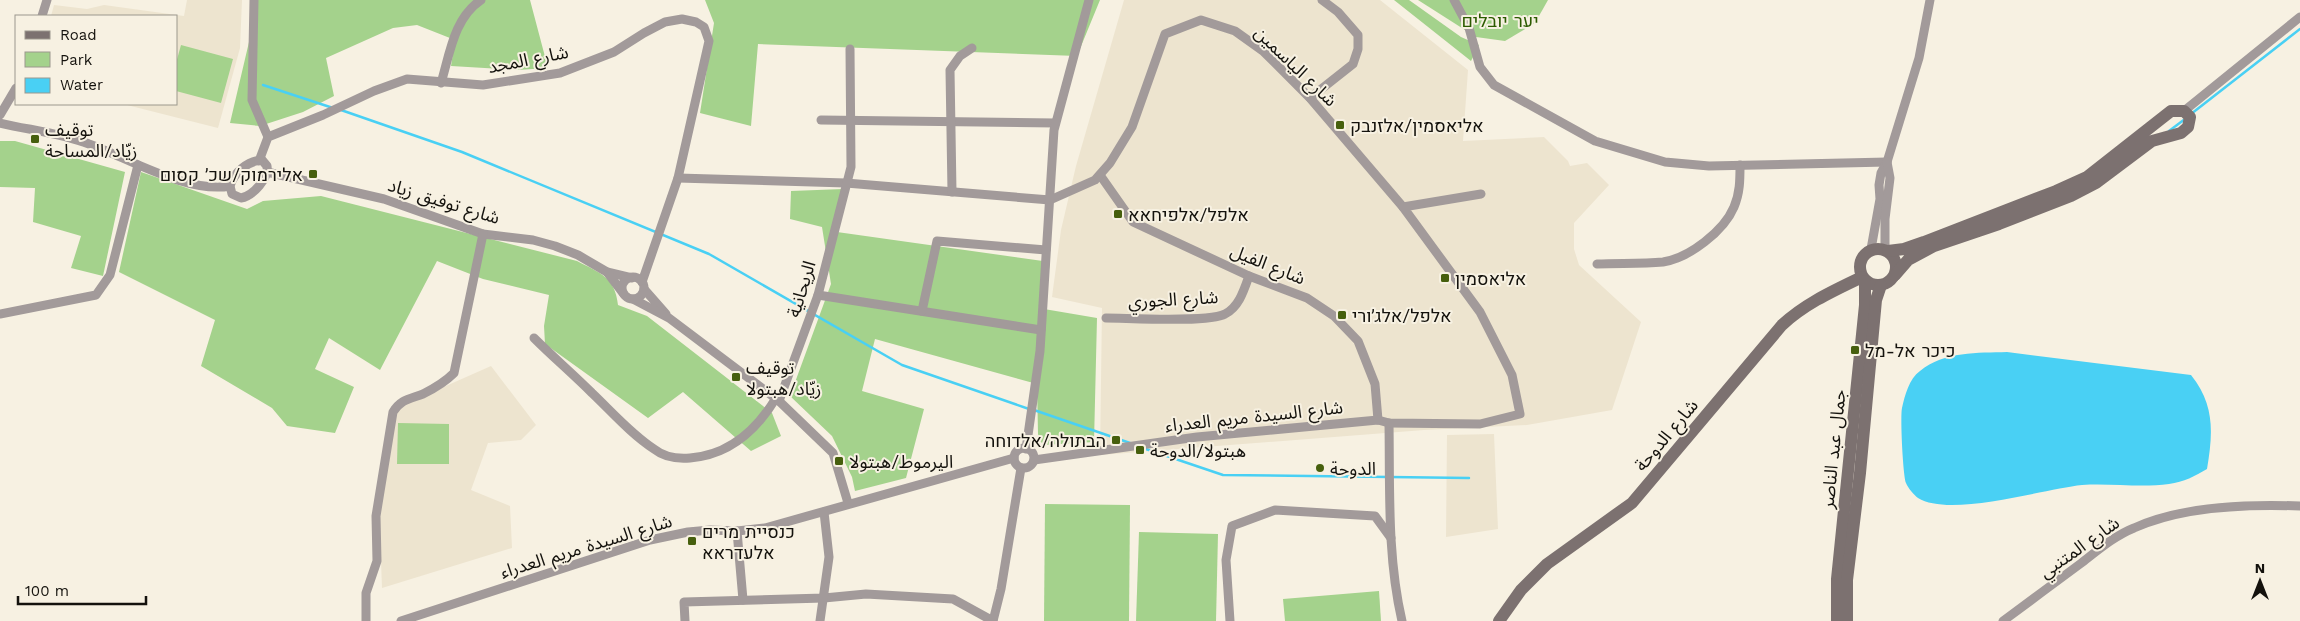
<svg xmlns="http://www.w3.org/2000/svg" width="2300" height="621" font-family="'Work Sans','Noto Sans Arabic',Heebo,sans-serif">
	<rect width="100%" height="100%" fill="#f7f1e2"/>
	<g fill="#ede4cf">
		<polygon points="187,0 242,0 240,48 218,128 123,104 176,104 176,16 51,16 54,5 87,9 104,5 184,16"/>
		<polygon points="1124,0 1380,0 1468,70 1463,141 1544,137 1568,161 1570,166 1587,163 1609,185 1574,223 1574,249 1579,265 1641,322 1612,410 1527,425 1424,430 1100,455 1102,308 1052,297 1061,230 1076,166"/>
		<polygon points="491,366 536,425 521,440 488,443 471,490 510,506 512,548 382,588 379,506 394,409"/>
		<polygon points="1494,434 1498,529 1446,537 1447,435"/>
	</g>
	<g fill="#a4d28c">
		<polygon points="253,0 530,0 548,68 517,70 451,66 455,40 417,25 393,28 326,58 334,96 303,112 260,126 230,123 249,42"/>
		<polygon points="705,0 1100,0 1077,56 758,44 751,126 700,113 714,23"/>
		<polygon points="1394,0 1409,0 1461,37 1479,45 1471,61"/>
		<polygon points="1418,0 1548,0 1535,23 1505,41 1476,37"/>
		<polygon points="181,45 233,59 221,103 176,91 176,63"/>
		<polygon points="0,141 15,141 125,172 103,276 71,268 81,236 33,222 35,188 0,187"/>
		<path d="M141 172 247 209 263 201 321 196 577 261C600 273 615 277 618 305L647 316 772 413 781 436 751 451 683 392 648 418 545 344 544 326 549 295 483 279 437 261 380 370 329 338 315 369 354 387 335 433 287 426 272 408 201 366 215 320 119 272Z"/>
		<polygon points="843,189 837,232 1050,262 1044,309 1097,318 1094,442 1044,445 1040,441 1038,434 1037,384 875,339 862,391 924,409 906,478 855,491 852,477 832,436 790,396 831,284 822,227 790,219 791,191"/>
		<polygon points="398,423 449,424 449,464 397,464"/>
		<polygon points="1045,504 1130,505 1129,621 1044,621"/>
		<polygon points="1139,532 1218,534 1216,621 1136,621"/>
		<polygon points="1379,591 1381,621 1285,621 1283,599"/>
	</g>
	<path fill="#49d0f4" d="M2007 352 2191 375C2215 405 2213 433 2207 469 2195 476 2184 482 2169 484 2141 488 2111 483 2082 485 2043 489 1950 518 1918 498 1914 495 1908 488 1906 483 1903 476 1900 416 1902 408 1905 395 1909 379 1920 371 1944 351 1978 353 2007 352Z"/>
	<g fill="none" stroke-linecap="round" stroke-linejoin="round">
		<g stroke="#49d0f4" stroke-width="2.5">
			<polyline points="263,85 333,108"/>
			<polyline points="341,110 462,152 709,254 902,365 1029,409"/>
			<polyline points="2191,114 2300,29"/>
			<polyline points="2169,131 2185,119"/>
			<polyline points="1034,410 1130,443"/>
			<polyline points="1143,448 1223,475 1469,478"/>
		</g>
		<g stroke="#a29a9a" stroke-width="9">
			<polyline points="254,0 252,100 268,137"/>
			<polyline points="1454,0 1469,28 1480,67 1494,85 1595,141 1665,162 1709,166 1887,162"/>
			<polyline points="42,16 47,0"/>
			<path d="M441 83C450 53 454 18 481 0"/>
			<polyline points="1310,98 1353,64 1358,49 1358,35 1338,12 1322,0"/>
			<polyline points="2184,111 2300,17"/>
			<polyline points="0,115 16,88"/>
			<polyline points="821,120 1055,123"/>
			<path d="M0 123C29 130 61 133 89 144 128 158 188 194 230 186"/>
			<path d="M262 160 267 166C269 178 253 196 241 198L232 194 230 186C234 172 248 161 262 160Z"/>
			<polyline points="259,161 268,137 323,115 374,91 407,79 483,85 560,73 614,52 644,33 665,22 682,19 696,22 704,27 709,41 678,178 642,282"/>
			<polyline points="267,172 384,199 483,234 533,240 555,246 578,255 607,272 632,278"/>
			<polyline points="1100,175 1133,222 1249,276 1307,298 1334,316 1358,341 1375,384 1378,420"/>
			<polyline points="678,178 846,183 1050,200 1095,180 1110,163 1132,127 1165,34 1201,20 1235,31 1263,51 1310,98 1403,207"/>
			<polyline points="952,192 950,70 960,56 972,48"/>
			<polyline points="1871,249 1880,199 1879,185 1881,173 1887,162 1919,58 1930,0"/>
			<polyline points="1885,250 1885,219 1890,178 1887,162"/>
			<path d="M1597 264C1619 263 1641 264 1663 262 1689 258 1724 231 1734 207 1740 193 1740 180 1740 165"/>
			<polyline points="607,272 623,293"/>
			<circle cx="633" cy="288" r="11"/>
			<polyline points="644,289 666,314"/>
			<polyline points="818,295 1041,330"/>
			<polyline points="633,299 669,318 779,401 833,453 848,503"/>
			<polyline points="922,311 937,241 1046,250"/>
			<polyline points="0,314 96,295 110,275 138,165"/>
			<path d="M1106 318C1128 318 1209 323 1225 314 1239 307 1244 290 1249 276"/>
			<path d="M534 338C553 357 573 374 592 393 612 412 631 434 654 449 664 457 678 459 690 458 729 455 756 431 776 398"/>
			<polyline points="779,401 818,295 851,167 850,49"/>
			<path d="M1389 423C1390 489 1387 556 1402 621"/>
			<circle cx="1024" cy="458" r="10"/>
			<polyline points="1026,449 1040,351 1054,130 1089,0"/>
			<polyline points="1034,460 1197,437 1378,420 1389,423 1480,424 1520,414 1512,375 1480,312 1403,207 1481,194"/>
			<polyline points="737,531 743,600"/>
			<path d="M366 621V593L377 561 376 516 393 412C401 399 410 399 423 394 435 388 445 382 454 373L483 234"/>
			<polyline points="401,621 650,540 688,532 710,530 737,531 765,528 1014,458"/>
			<polyline points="685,621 684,602 824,598 866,594 953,599 993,621"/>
			<polyline points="820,621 829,557 824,512"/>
			<polyline points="993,621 1001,589 1021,468"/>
			<polyline points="1230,621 1226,560 1232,526 1275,510 1375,516 1391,538"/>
			<path d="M2003 621C2029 602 2054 583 2080 564 2097 551 2114 536 2134 528 2182 506 2248 504 2300 506"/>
		</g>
		<g stroke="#7c7170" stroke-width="12">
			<circle cx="1878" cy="267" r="18"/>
			<polyline points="1888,251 1904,249 1924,242 2056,191 2087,177 2171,111 2184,111 2190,117 2188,127 2181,133 2152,141 2096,183 2071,196 1999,224 1934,246 1908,260 1895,275"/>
			<path d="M1499 621 1521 590 1547 564 1632 503 1782 325C1806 303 1833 291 1862 277"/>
			<polyline points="1837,621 1837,579 1865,305 1865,281"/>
			<polyline points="1847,621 1847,580 1860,473 1876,300 1881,285"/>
		</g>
	</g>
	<g fill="#465f0d" stroke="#f7f1e2" stroke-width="2">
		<rect x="1335" y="120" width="10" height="10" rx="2.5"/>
		<rect x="30" y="134" width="10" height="10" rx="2.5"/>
		<rect x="308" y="169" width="10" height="10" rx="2.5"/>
		<rect x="1113" y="209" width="10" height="10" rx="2.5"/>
		<rect x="1440" y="273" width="10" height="10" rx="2.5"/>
		<rect x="1337" y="310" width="10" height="10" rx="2.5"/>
		<rect x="1850" y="345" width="10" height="10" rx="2.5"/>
		<rect x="731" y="372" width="10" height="10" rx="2.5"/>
		<rect x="1111" y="435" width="10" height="10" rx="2.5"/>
		<rect x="1135" y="445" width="10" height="10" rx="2.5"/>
		<rect x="834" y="456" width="10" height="10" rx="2.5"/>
		<circle cx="1320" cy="468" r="5"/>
		<rect x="687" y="536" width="10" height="10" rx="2.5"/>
	</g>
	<g text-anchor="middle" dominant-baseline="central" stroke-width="4" stroke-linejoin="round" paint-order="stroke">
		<g font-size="18" fill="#2c5b00" stroke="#f7f1e2">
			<text x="1500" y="20">יער יובלים</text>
		</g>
		<g font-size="18" fill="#14120d" stroke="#f7f1e2">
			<text transform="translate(528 59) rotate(-11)">شارع المجد</text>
			<text transform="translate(1296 66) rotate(44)">شارع الياسمين</text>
			<text transform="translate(444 201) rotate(17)">شارع توفيق زياد</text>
			<text transform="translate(1268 264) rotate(22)">شارع الفيل</text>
			<text transform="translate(801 289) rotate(-73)">الريحانية</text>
			<text transform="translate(1173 299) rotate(-3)">شارع الجوري</text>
			<text transform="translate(1254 416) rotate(-6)">شارع السيدة مريم العدراء</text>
			<text transform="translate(1666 435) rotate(-50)">شارع الدوحة</text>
			<text transform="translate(1833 449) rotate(-84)">جمال عبد الناصر</text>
			<text transform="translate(586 546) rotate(-17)">شارع السيدة مريم العدراء</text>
			<text transform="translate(2079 547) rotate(-35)">شارع المتنبي</text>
		</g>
		<g font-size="18" fill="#14120d" stroke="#f7f1e2" text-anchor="start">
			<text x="1350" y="125">אליאסמין/אלזנבק</text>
			<text x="45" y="129">توقيف<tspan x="45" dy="21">زيّاد/المساحة</tspan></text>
			<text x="303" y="174" text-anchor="end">אלירמוק/שכ׳ קסום</text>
			<text x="1128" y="214">אלפל/אלפיחאא</text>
			<text x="1455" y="278">אליאסמין</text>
			<text x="1352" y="315">אלפל/אלג׳ורי</text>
			<text x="1865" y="350">כיכר אל-מל</text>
			<text x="746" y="367">توقيف<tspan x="746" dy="21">زيّاد/هبتولا</tspan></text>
			<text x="1106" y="440" text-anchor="end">הבתולה/אלדוחה</text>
			<text x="1150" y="450">هبتولا/الدوحة</text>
			<text x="849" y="461">اليرموط/هبتولا</text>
			<text x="1330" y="468">الدوحة</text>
			<text x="702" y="531">כנסיית מרים<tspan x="702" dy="21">אלעדראא</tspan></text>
		</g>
	</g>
	<rect x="15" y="15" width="162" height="90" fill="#f7f1e2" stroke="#9c988d"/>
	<rect x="25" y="31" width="25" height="8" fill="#7c7170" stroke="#9c988d"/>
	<text x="60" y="40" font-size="15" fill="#14120d">Road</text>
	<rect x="25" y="52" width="25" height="15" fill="#a4d28c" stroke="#9c988d"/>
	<text x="60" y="65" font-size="15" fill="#14120d">Park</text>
	<rect x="25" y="78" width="25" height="15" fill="#49d0f4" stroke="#9c988d"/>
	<text x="60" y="90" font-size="15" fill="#14120d">Water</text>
	<g transform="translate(2260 581)" stroke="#f7f1e2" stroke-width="4" paint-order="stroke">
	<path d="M0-4L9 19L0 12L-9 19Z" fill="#14120d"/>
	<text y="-8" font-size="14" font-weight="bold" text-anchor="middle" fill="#14120d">N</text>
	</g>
	<path d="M18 596v8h128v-8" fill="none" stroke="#14120d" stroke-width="2.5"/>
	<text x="25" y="596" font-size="15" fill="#14120d" stroke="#f7f1e2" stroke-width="4" paint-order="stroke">100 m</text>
</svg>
